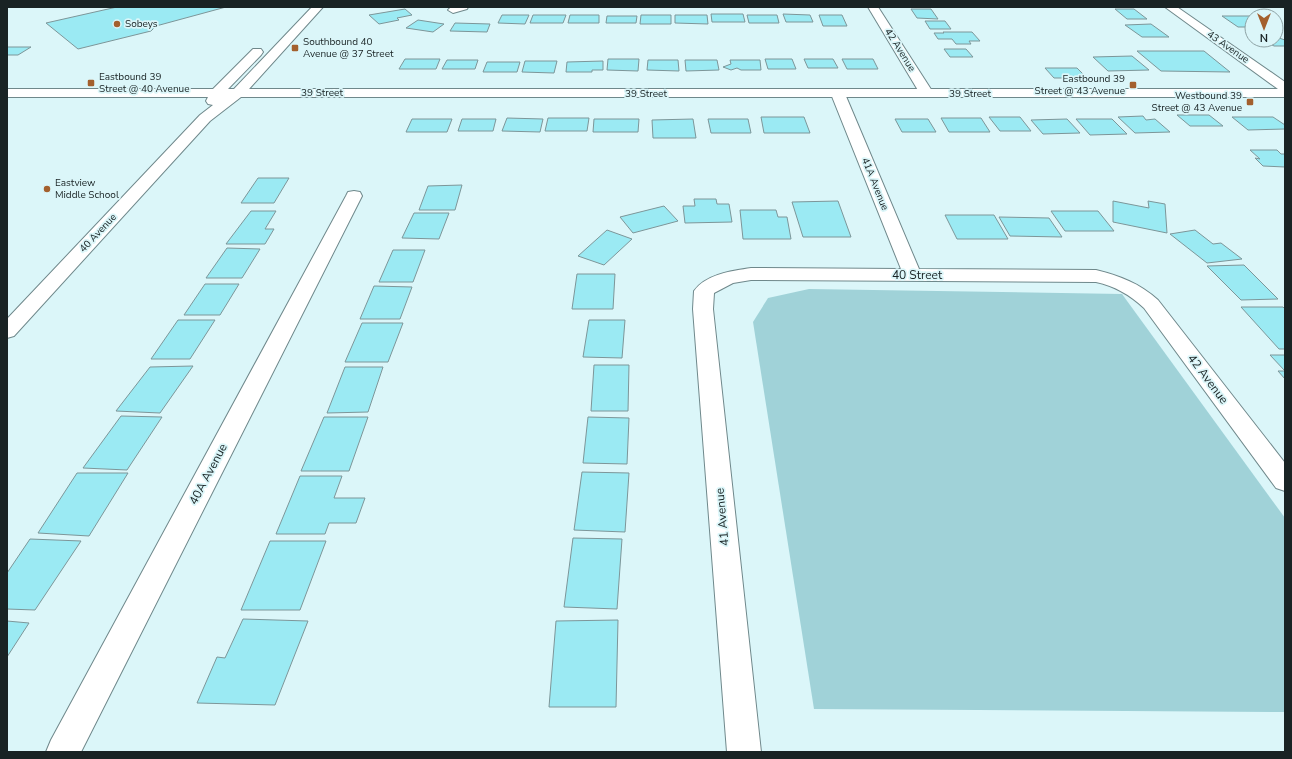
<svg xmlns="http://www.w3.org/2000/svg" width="1292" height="759" font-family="'Nunito Sans',sans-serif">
	<rect width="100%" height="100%" fill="#dbf6f9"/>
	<polygon fill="#a0d2d8" points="809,289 1122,294 1285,518 1285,712 814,709 753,322 768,298"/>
	<g fill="#9beaf3" stroke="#7d9699">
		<polygon points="117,7 226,7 156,26 151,31 78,49 46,23"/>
		<polygon points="405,9 412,15 397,18 399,20 379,24 369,15"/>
		<polygon points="911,9 931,9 938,19 917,18"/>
		<polygon points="1115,9 1134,9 1147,19 1127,19"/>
		<polygon points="711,14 743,14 745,22 712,22"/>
		<polygon points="783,14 810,15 813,22 786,22"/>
		<polygon points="502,15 529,15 525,24 498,23"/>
		<polygon points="533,15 566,15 563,23 530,23"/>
		<polygon points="570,15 599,15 599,23 568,23"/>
		<polygon points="641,15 671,15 671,24 640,24"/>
		<polygon points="675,15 707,15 708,24 675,23"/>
		<polygon points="747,15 777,15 779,23 749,23"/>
		<polygon points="819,15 842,15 847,26 823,26"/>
		<polygon points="607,16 637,16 636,23 606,23"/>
		<polygon points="1222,16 1252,16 1252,27 1238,27"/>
		<polygon points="418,20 444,24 433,32 406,28"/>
		<polygon points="925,21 945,21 951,29 930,29"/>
		<polygon points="455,23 490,24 487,32 450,31"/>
		<polygon points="1151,24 1169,37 1142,37 1125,25"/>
		<polygon points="943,32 972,32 980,41 969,41 971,44 956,44 952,39 938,39 934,33 944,33"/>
		<polygon points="1276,37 1285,40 1285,46 1274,46 1263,40 1276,40"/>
		<polygon points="7,47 31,47 18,55 7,55"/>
		<polygon points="944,49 966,49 973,57 950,57"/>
		<polygon points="1137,51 1204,51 1230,72 1161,71"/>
		<polygon points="1132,56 1149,70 1108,71 1093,57"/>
		<polygon points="405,59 440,59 436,69 399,69"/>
		<polygon points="608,59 639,59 638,71 607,70"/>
		<polygon points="765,59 792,59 796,69 768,69"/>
		<polygon points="804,59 833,59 838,68 808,68"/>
		<polygon points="842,59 873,59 878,69 847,69"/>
		<polygon points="447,60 478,60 475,69 442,69"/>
		<polygon points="648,60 678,60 679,71 647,70"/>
		<polygon points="685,60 717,60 719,70 686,71"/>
		<polygon points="730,60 760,60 761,70 741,70 737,68 731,70 723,67 731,64"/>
		<polygon points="525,61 557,61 554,73 522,72"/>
		<polygon points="603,61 603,70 592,70 592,72 566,72 567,62"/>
		<polygon points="487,62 520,62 517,72 483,72"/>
		<polygon points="1045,68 1077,68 1087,78 1054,78"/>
		<polygon points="1177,115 1209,115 1223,126 1190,126"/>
		<polygon points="1143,116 1146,120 1155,119 1170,132 1135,133 1118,117"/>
		<polygon points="761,117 804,117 810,133 764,133"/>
		<polygon points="989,117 1020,117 1031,131 1000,131"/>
		<polygon points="1232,117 1273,117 1285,125 1285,129 1248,130"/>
		<polygon points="507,118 543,119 540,132 502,131"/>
		<polygon points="548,118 589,118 587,131 545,131"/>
		<polygon points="941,118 981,118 990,132 949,132"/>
		<polygon points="412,119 452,119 447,132 406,132"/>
		<polygon points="462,119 496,119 493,131 458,131"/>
		<polygon points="594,119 639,119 638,132 593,132"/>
		<polygon points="693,119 696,138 653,138 652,120"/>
		<polygon points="708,119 748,119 751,133 711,133"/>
		<polygon points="895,119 928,119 936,132 902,132"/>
		<polygon points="1067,119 1080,133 1043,134 1031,120"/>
		<polygon points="1076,119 1112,119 1127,134 1090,135"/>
		<polygon points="1250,150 1277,150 1281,154 1285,154 1285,167 1263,166 1255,158 1260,159"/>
		<polygon points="258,178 289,178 274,203 241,203"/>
		<polygon points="462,185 455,210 419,210 428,186"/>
		<polygon points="694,199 716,199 717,204 729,204 732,222 685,223 683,206 695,206"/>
		<polygon points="838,201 851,237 803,237 792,202"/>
		<polygon points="1113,201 1149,208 1148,201 1165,204 1167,233 1113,222"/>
		<polygon points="664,206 678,221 633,233 620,217"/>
		<polygon points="740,210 776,210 778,217 787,217 791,239 743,239"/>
		<polygon points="251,211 276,211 265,229 274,229 265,244 226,244"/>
		<polygon points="1051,211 1098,211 1114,231 1065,231"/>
		<polygon points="414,213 449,213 439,239 402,238"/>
		<polygon points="945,215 994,215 1008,239 957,239"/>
		<polygon points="999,217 1049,218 1062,237 1010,236"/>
		<polygon points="607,230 632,239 604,265 578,256"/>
		<polygon points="1195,230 1213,244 1221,243 1242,259 1207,263 1170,234"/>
		<polygon points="227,248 260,249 242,278 206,278"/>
		<polygon points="393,250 425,250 413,282 379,282"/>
		<polygon points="1244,265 1278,299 1241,300 1207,266"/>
		<polygon points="577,274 615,274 613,309 572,309"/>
		<polygon points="205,284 239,284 220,315 184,315"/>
		<polygon points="374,286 412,287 400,319 360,319"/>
		<polygon points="1241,307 1283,307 1285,309 1285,349 1279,349"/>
		<polygon points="178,320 215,320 190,359 151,359"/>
		<polygon points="589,320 625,320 622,358 583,357"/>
		<polygon points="362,323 403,323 388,362 345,362"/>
		<polygon points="1270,355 1285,355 1285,379 1278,371 1285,371"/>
		<polygon points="594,365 629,365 628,411 591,411"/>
		<polygon points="193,366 160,413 116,411 150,367"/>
		<polygon points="345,367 383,367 368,412 327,413"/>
		<polygon points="121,416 162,417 127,470 83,468"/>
		<polygon points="324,417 368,417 349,471 301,471"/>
		<polygon points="588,417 629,418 627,464 583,463"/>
		<polygon points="582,472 629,473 625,532 574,530"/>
		<polygon points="77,473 128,473 89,536 38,533"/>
		<polygon points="300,476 342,476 334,498 365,498 356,523 329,523 325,534 276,534"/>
		<polygon points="573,538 622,539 617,609 564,607"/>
		<polygon points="30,539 81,541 35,610 7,609 7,573"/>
		<polygon points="270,541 326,541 300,610 241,610"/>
		<polygon points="243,619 308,621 275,705 197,703 217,657 225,658"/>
		<polygon points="618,620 616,707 549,707 556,621"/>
		<polygon points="7,621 29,623 7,657"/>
	</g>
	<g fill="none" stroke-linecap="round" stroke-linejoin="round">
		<g stroke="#6f888b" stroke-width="2">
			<g id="street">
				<polygon points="451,7 468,7 467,9 453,13 448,10"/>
				<polygon points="868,7 878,7 934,94 932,97 922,97"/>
				<path d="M838 90 843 91 845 94 919 269 1096 270C1120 276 1139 283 1158 300L1285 463V491L1276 488 1144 308C1130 295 1115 286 1096 282L751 280 733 283 714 293 713 309 761 752H727L693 309 694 291C706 274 732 271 751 268L901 269 831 94 833 91Z"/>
				<polygon points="354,191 360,192 362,196 81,752 46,752 51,740 346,196 348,192"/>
			</g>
		</g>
		<g stroke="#6f888b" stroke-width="2">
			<polygon id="secondary" points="312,7 323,7 249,89 1278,89 1165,7 1177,7 1285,82 1285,97 241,97 210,121 14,336 7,338 7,319 200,115 213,105 208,104 206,101 208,97 7,97 7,89 213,89 253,49 261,49 263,52 261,55 228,89 234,89"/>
		</g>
		<use href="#street" fill="#fff" fill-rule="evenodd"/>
		<use href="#secondary" fill="#fff" fill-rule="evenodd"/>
	</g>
	<g fill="#a3602e" stroke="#dbf6f9" stroke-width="1.5">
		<circle cx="117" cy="24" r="4"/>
		<rect x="291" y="44" width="8" height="8" rx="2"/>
		<rect x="87" y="79" width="8" height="8" rx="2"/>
		<rect x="1129" y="81" width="8" height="8" rx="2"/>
		<rect x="1246" y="98" width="8" height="8" rx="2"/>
		<circle cx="47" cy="189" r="4"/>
	</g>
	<g text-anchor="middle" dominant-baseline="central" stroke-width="3.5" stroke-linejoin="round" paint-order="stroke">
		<g font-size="10" fill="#192324" stroke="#dbf6f9" text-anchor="start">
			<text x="125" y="24">Sobeys</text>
			<text x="303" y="42">Southbound 40<tspan x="303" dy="12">Avenue @ 37 Street</tspan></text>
			<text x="99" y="77">Eastbound 39<tspan x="99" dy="12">Street @ 40 Avenue</tspan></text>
			<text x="1125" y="79" text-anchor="end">Eastbound 39<tspan x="1125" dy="12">Street @ 43 Avenue</tspan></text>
			<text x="1242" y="96" text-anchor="end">Westbound 39<tspan x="1242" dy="12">Street @ 43 Avenue</tspan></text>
			<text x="55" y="183">Eastview<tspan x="55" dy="12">Middle School</tspan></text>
		</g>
		<g font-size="10" fill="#192324" stroke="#dbf6f9">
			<text transform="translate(1228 47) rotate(35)">43 Avenue</text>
			<text transform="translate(900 50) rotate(58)">42 Avenue</text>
			<text x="322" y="93">39 Street</text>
			<text x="646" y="94">39 Street</text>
			<text x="970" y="94">39 Street</text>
			<text transform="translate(875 184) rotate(68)">41A Avenue</text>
			<text transform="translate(98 233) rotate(-47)">40 Avenue</text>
		</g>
		<g font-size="12" fill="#192324" stroke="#dbf6f9">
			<text x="917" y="275">40 Street</text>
			<text transform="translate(1208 379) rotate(53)">42 Avenue</text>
			<text transform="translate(208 474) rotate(-62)">40A Avenue</text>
			<text transform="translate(722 517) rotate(-95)">41 Avenue</text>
		</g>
	</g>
	<rect width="1292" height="759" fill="none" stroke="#192324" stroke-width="16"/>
	<g transform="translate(1264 28) rotate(180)"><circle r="19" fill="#dbf6f9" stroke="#8da2a4"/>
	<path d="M0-3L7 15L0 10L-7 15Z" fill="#a3602e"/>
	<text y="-6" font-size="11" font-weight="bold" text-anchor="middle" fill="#192324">N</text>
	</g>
</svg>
